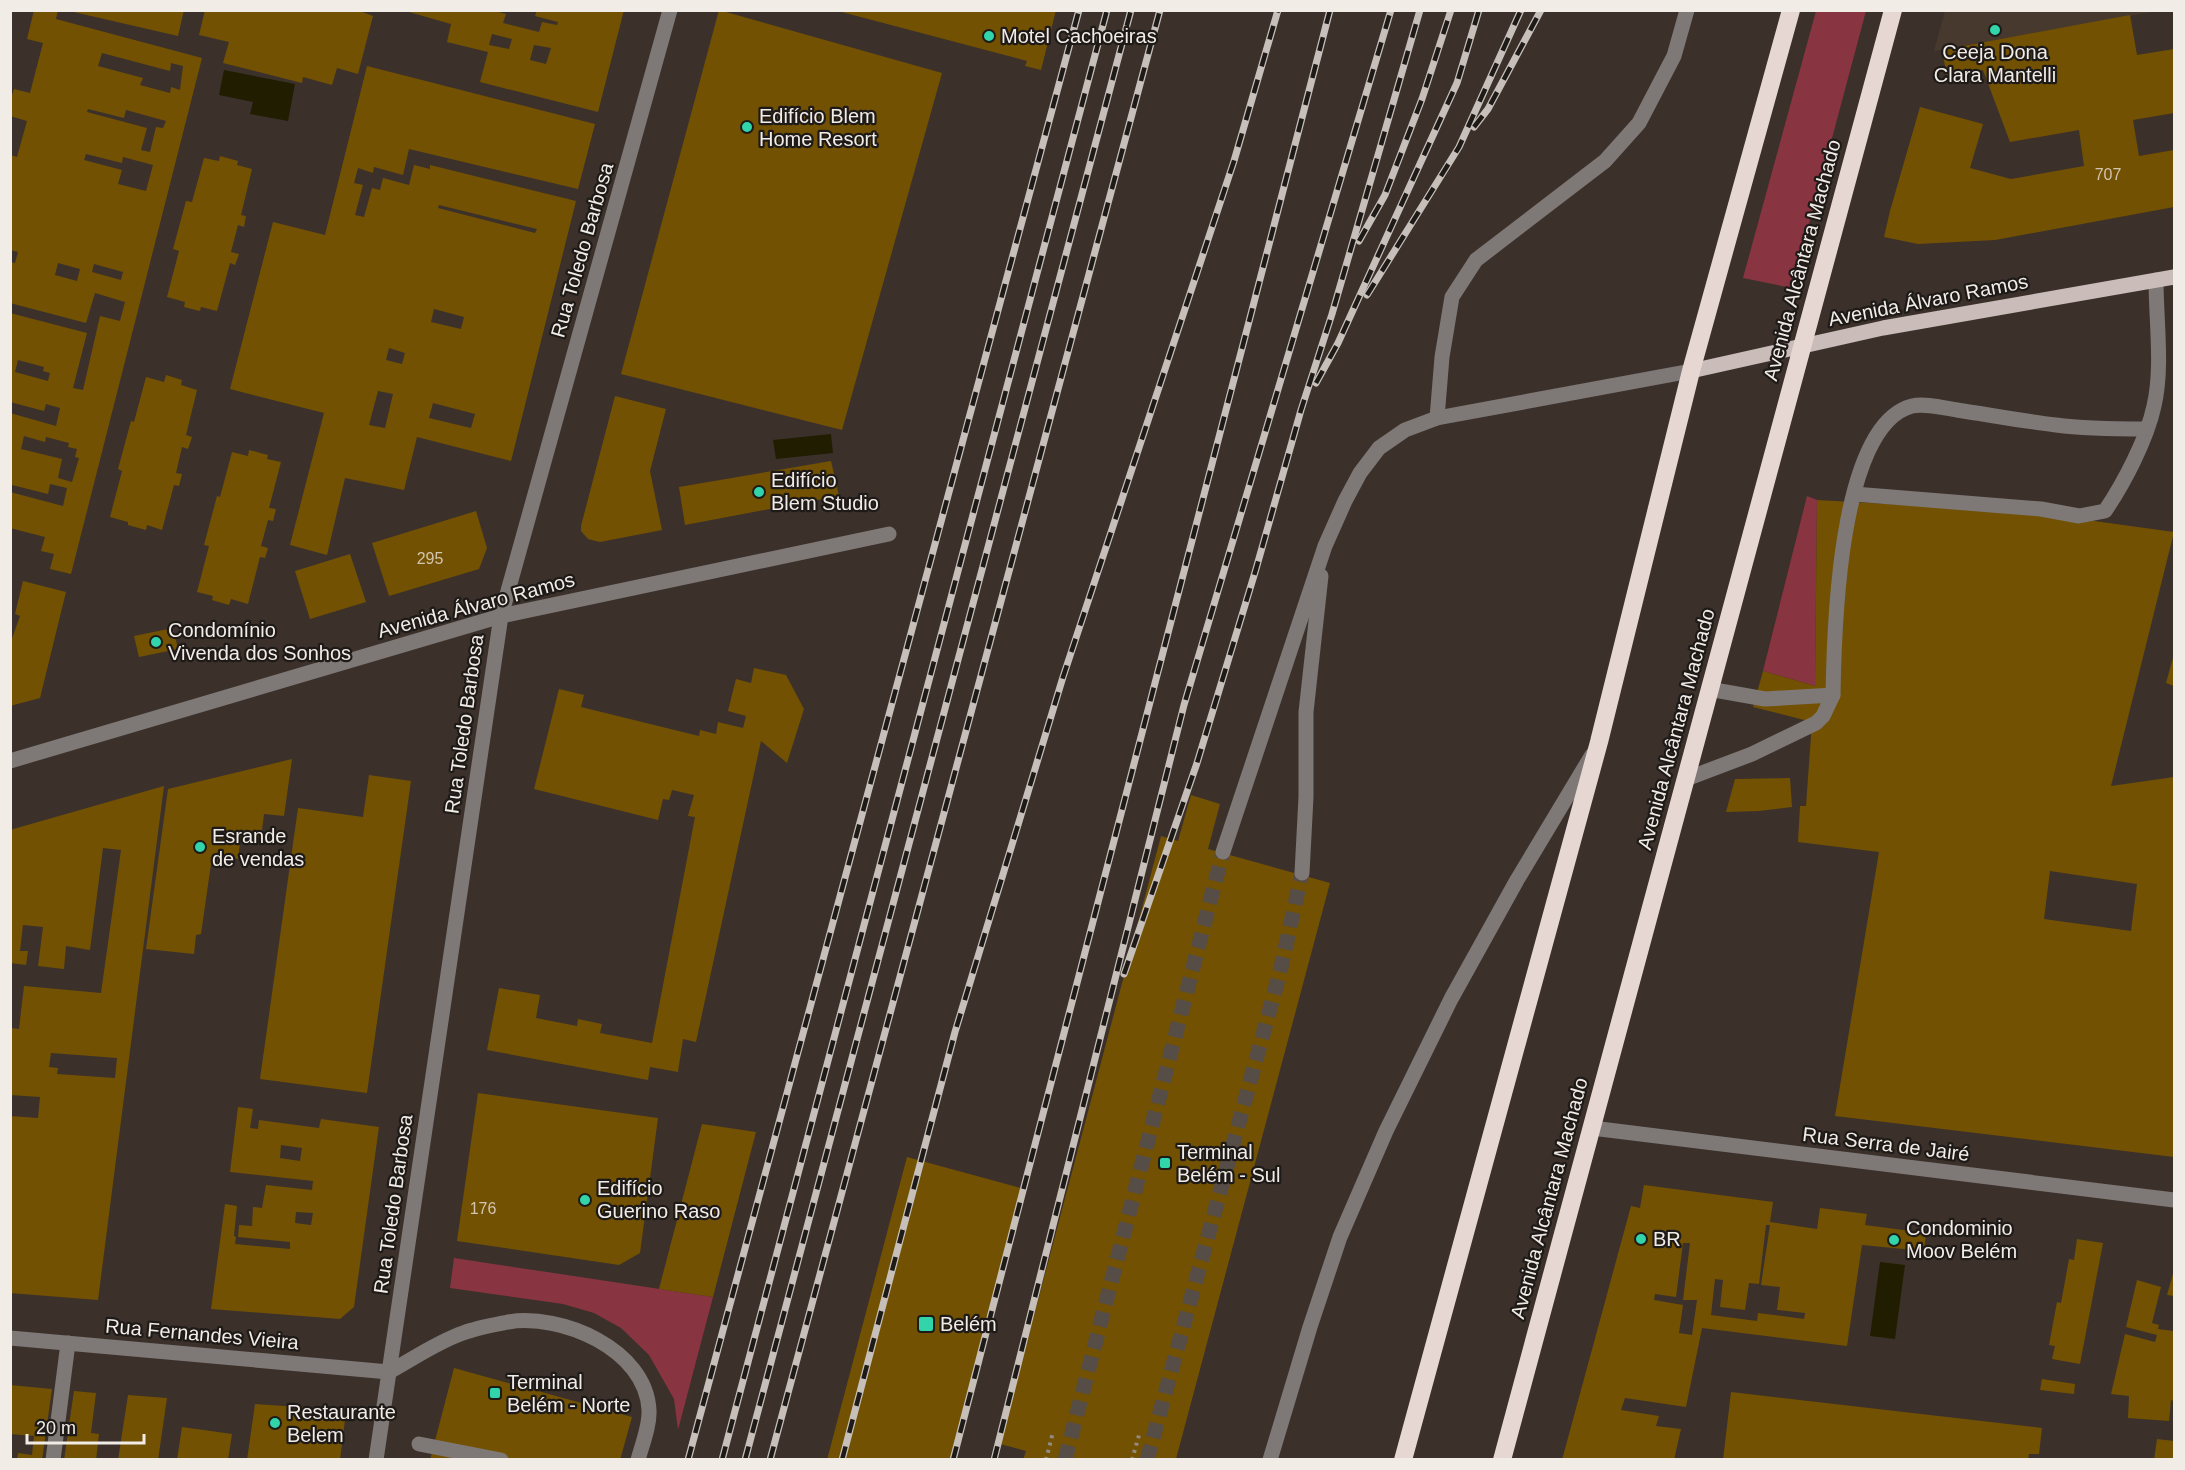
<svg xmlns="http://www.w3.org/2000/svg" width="2185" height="1470" font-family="Helvetica,sans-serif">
	<rect width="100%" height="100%" fill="#3b312a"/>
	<polygon fill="#48392e" points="1945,11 2157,11 1934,51"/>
	<g fill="#883441">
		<polygon points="1816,11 1866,11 1792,288 1743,278"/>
		<polygon points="1807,496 1817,500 1815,686 1763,671"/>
		<polygon points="454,1258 713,1297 678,1430 674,1399 649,1355 621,1328 594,1313 563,1304 450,1288"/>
	</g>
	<g fill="#211d00">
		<polygon points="224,70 295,84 288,121 250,114 253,102 219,95"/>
		<polygon points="831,434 833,453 776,459 773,440"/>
		<polygon points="1880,1262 1905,1265 1895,1339 1870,1336"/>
	</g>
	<g fill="#735102" fill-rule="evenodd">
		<path d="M34 10H58L56 19 202 58 71 574 50 569 54 554 41 551 45 537 10 528V492L63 506 67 488 50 484 48 494 12 485 10 489V413L56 426 60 408 46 404 44 411 10 402V313L87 333 73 388 83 390 100 316 120 321 125 302 95 293 86 323 10 303V262L15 263 18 252 10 250V155L17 157 27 121 10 116V102L14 89 30 93 43 43 27 39ZM102 53 170 71 171 63 183 66 180 90 171 87 170 93 140 85 143 78 98 66ZM88 109 124 118 126 110 166 121 163 128 156 127 150 152 141 150 147 128 87 112ZM86 154 122 163 123 157 153 165 146 191 118 184 122 170 84 160ZM58 263 80 269 77 281 55 275ZM94 264 123 272 121 280 92 272ZM18 360 44 367 43 371 50 373 48 381 15 372ZM24 436 45 442 46 437 69 443 68 447 77 449 75 457 79 458 72 482 58 478 62 459 21 449Z"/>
		<polygon points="65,10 184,10 178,36"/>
		<polygon points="205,10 357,10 373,16 358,74 337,68 332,85 303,77 302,83 223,63 229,42 199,35"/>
		<path d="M402 10H491L506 14 503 23 539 32 542 22 557 25 558 22 535 16 537 10H624L598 112 480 82 488 52 447 42 451 24ZM492 34 512 39 509 49 489 45ZM534 45 551 48 546 64 530 60Z"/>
		<polygon points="719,10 942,73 842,430 621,374"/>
		<polygon points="834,10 1056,10 1041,70 1025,66 1027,61"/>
		<polygon points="2130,15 2137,55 2174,49 2174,113 2133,120 2139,156 2174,150 2174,207 1995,240 1918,244 1884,237 1890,211 1920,107 1983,124 1970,168 2011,179 2084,166 2079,130 2010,142 1983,70 1947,76 1942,50"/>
		<path d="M367 66 595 124 578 189 409 149 403 175 374 167 373 173 358 168 354 183 363 185 355 215 364 217 372 188 380 190 383 178 409 185 414 165 430 169V165L576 201 511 461 417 437 404 490 345 478 327 555 290 545 324 413 230 389 273 222 325 235ZM439 205 537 229 535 233 438 208ZM434 309 464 317 461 329 431 322ZM389 348 405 353 402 364 386 360ZM378 391 393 394 385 428 369 425ZM433 403 475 414 471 428 429 418Z"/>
		<polygon points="220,156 238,161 237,165 252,169 241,215 246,216 244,227 238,225 231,252 239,254 235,265 230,263 217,311 201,307 200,311 184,307 185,302 167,297 179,251 173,249 186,201 192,202 204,158 219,161"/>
		<polygon points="166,375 182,380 181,385 197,390 186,435 192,437 188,449 182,447 176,473 182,474 179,486 174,485 162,530 147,525 146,530 128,525 128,522 110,517 122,471 118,469 131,421 134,422 146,377 164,382"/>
		<polygon points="615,396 666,409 650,471 662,530 600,542 588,539 581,531 581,526"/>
		<polygon points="249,450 268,455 267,459 281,462 269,508 276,509 273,521 268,520 261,546 268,548 265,558 260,557 248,604 231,599 229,605 212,600 213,596 197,592 209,546 204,545 217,496 220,497 232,452 248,456"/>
		<polygon points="831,461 839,496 685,525 679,487"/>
		<path d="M1817 500 2029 512 2174 532 2111 786 2174 777V1157L1835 1116 1879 852 1798 842 1800 806H1806L1812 722 1753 707 1763 671 1815 686ZM2050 871 2137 884 2131 931 2044 919Z"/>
		<polygon points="476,511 487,548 479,569 389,596 372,543"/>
		<polygon points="350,554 366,602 310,619 295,571"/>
		<polygon points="23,581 66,592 40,698 10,706 10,644 20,616 15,614"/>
		<polygon points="173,628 178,649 139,657 134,636"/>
		<polygon points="2174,654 2174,686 2166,683"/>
		<polygon points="754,668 786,675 804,709 787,763 761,741 696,1042 683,1039 678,1072 650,1067 648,1080 487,1050 499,988 540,995 536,1018 577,1026 578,1019 602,1024 600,1033 652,1043 695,817 688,816 694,795 672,790 669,800 663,799 658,820 534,789 559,689 584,695 581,707 699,736 700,730 716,734 718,722 743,728 746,716 728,711 736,679 751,683"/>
		<polygon points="292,759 284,816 264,814 261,838 241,835 238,859 225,857 223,865 211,864 201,934 196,935 194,954 146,949 168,789"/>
		<polygon points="369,775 411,781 367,1093 260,1079 298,808 363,817"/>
		<polygon points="1790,778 1792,807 1759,811 1726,812 1735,779"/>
		<path d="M164 786 98 1300 10 1293V1116L38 1118 40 1097 10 1095V1028L19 1029 24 986 101 993 121 850 103 848 90 950 66 946 64 969 38 966 43 927 23 925 20 951H28L26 965 10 963V830ZM51 1053 117 1058 115 1078 57 1074 58 1068 49 1067Z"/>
		<polygon points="1191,795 1220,804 1208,849 1330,883 1176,1459 1023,1460 1026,1451 1000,1444 1161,836 1178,841"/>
		<polygon points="478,1093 658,1118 640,1253 619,1265 457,1241"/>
		<path d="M238 1107 253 1109 250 1128 258 1129 259 1120 319 1128 321 1119 379 1127 354 1307 340 1319 211 1309 225 1204 237 1206 234 1236 236 1237 235 1244 290 1249V1242L238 1237 239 1225 252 1226 253 1207 262 1208 266 1185 312 1190 313 1181 230 1172ZM281 1145 302 1148 300 1161 280 1158ZM296 1212 313 1213 311 1225 295 1223Z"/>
		<polygon points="702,1124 756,1132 713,1297 659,1289"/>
		<polygon points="907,1157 1024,1189 953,1460 827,1460"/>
		<path d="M1644 1185 1773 1202 1770 1222 1817 1229 1820 1208 1867 1214 1865 1225 1926 1233 1924 1251 1862 1245 1847 1346 1702 1328 1686 1407 1625 1398 1621 1410 1659 1416 1656 1426 1681 1429 1674 1460H1562L1631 1206 1640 1208ZM1766 1225H1770L1761 1285 1780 1287 1777 1310 1805 1313 1804 1319 1758 1313 1757 1321 1711 1315 1715 1279 1723 1280 1720 1307 1745 1310 1749 1283 1759 1284ZM1683 1243H1690L1683 1300H1697L1692 1335 1679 1333 1683 1305 1654 1300 1655 1294 1676 1297Z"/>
		<polygon points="2077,1239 2103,1243 2080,1364 2052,1359 2055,1346 2049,1345 2057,1302 2061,1303 2069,1259 2074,1260"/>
		<polygon points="2174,1270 2174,1296 2167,1295"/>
		<polygon points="2137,1280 2161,1287 2152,1323 2159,1325 2158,1329 2174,1331 2173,1364 2174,1365 2174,1401 2171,1400 2169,1421 2128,1418 2129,1396 2111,1394 2125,1334 2155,1342 2157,1335 2126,1327"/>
		<polygon points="454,1368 632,1417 620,1460 430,1460"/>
		<polygon points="2042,1379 2075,1384 2074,1394 2040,1390"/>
		<polygon points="10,1385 52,1389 42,1460 17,1460 18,1453 32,1455 34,1436 10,1434"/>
		<polygon points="74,1391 96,1393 91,1433 99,1434 96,1460 64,1460"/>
		<polygon points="1731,1392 2042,1428 2039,1454 2029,1454 2028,1460 1723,1460"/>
		<polygon points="128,1395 167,1398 158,1460 118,1460"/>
		<polygon points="255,1404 329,1409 345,1420 340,1460 247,1460"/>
		<polygon points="182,1427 232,1434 228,1460 177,1460"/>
		<polygon points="2157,1439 2174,1441 2174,1460 2154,1460"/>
	</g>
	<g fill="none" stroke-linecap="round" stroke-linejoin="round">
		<g stroke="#564d46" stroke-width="15" stroke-dasharray="15 8" stroke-linecap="butt">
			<polyline points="1065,1460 1223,852"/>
			<polyline points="1147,1460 1280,972 1302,873"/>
		</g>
		<g stroke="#918983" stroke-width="4" stroke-dasharray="3 4.5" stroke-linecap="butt">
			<polyline points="1046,1460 1053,1432"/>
			<polyline points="1132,1460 1139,1435"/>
		</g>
		<g stroke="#7e7876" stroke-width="15">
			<polyline points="1437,418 1442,357 1452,297 1476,260 1605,161 1639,123 1674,56 1687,10"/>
			<path d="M1854 494 2041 509 2079 516 2105 511C2124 483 2147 439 2154 406 2163 368 2156 320 2156 280"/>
			<polyline points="1709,689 1765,699 1833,695"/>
			<polyline points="10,761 501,616 889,534"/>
			<path d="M1686 779 1752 754 1816 723 1823 716 1833 695C1834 633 1838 425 1912 406 1925 403 1944 408 1957 410 1990 415 2023 421 2056 425 2086 429 2116 429 2146 429"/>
			<polyline points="1223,852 1325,546 1345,501 1360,473 1379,448 1405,430 1437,418 1691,371"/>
			<polyline points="1302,873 1306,797 1306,712 1321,576"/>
			<polyline points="1592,1128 2174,1200"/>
			<polyline points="10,1338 389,1372"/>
			<path d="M389 1372C413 1359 437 1342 463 1333 476 1328 493 1325 508 1322 561 1313 646 1349 649 1410 650 1425 642 1445 638 1460"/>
			<polyline points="419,1444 501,1460"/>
			<polyline points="53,1460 68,1343"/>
			<polyline points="376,1460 501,616 670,10"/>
			<polyline points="1270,1460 1310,1327 1340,1237 1386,1131 1451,999 1517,880 1592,755"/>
		</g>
		<polyline stroke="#c9bcb9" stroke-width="15" points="1691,371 1883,328 2174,277"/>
		<g stroke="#e6d7d3" stroke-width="18">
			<polyline points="1403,1460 1599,742 1691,371 1791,10"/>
			<polyline points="1502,1460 1893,10"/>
		</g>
		<g stroke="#c7c0ba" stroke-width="7">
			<g id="rail">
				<polyline points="1474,127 1488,109 1541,10"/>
				<polyline points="1359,241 1385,195 1422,99 1451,10"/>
				<polyline points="1367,295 1459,147 1521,10"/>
				<polyline points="1316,383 1338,343 1457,83 1479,10"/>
				<polyline points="1124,974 1197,763 1256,569 1301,410 1332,314 1420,10"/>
				<polyline points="688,1460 1079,10"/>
				<polyline points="722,1460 1107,10"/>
				<polyline points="745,1460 1131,10"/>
				<polyline points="770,1460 1160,10"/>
				<polyline points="842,1460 955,1032 1063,677 1234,161 1278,10"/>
				<polyline points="953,1460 1330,10"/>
				<polyline points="994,1460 1184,705 1391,10"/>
			</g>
		</g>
		<use href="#rail" stroke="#1e1a17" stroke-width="4.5" stroke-dasharray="14" stroke-linecap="butt"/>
	</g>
	<g fill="#32d4a9" stroke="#1e1a17" stroke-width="2">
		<circle cx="1995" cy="30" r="6"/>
		<circle cx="989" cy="36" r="6"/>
		<circle cx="747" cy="127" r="6"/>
		<circle cx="759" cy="492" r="6"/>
		<circle cx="156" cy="642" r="6"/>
		<circle cx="200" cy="847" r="6"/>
		<rect x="1159" y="1157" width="12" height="12" rx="3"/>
		<circle cx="585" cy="1200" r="6"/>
		<circle cx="1641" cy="1239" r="6"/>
		<circle cx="1894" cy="1240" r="6"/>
		<rect x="918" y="1316" width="16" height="16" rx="3"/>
		<rect x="489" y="1387" width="12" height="12" rx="3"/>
		<circle cx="275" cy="1423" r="6"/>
	</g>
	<g text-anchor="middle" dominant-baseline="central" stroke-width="4.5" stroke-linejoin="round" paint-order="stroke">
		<g font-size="16" fill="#d2c5ae">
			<text x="2108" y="174">707</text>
			<text x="430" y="558">295</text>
			<text x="483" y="1208">176</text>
		</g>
		<g font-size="20" fill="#f2ece7" stroke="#1e1a17" text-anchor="start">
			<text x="1001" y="36">Motel Cachoeiras</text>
			<text x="1995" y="52" text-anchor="middle">Ceeja Dona<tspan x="1995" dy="23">Clara Mantelli</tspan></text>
			<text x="759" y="116">Edifício Blem<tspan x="759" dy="23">Home Resort</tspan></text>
			<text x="771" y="480">Edifício<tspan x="771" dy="23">Blem Studio</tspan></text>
			<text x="168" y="630">Condomínio<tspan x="168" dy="23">Vivenda dos Sonhos</tspan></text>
			<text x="212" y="836">Esrande<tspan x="212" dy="23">de vendas</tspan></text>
			<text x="1177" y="1152">Terminal<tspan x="1177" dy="23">Belém - Sul</tspan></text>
			<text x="597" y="1188">Edifício<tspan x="597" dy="23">Guerino Raso</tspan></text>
			<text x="1906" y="1228">Condominio<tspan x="1906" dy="23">Moov Belém</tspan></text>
			<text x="1653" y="1239">BR</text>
			<text x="940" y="1324">Belém</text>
			<text x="507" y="1382">Terminal<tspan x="507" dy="23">Belém - Norte</tspan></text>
			<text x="287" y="1412">Restaurante<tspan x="287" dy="23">Belem</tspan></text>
		</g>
		<g font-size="20" fill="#f2ece7" stroke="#1e1a17">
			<text transform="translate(582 250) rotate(-74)">Rua Toledo Barbosa</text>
			<text transform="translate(1802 260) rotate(-75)">Avenida Alcântara Machado</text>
			<text transform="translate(1928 300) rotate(-11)">Avenida Álvaro Ramos</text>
			<text transform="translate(476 605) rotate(-15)">Avenida Álvaro Ramos</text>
			<text transform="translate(464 724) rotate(-82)">Rua Toledo Barbosa</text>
			<text transform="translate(1676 729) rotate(-75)">Avenida Alcântara Machado</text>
			<text transform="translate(1886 1144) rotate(7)">Rua Serra de Jairé</text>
			<text transform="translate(1549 1198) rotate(-75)">Avenida Alcântara Machado</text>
			<text transform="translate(393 1204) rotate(-82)">Rua Toledo Barbosa</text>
			<text transform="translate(202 1334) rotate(5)">Rua Fernandes Vieira</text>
		</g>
	</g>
	<rect width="2185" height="1470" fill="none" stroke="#f2ece7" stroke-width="24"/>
	<path d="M27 1434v9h117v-9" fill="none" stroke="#f2ece7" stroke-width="3"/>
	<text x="36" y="1434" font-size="18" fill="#f2ece7" stroke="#1e1a17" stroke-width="4.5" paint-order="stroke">20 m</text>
</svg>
